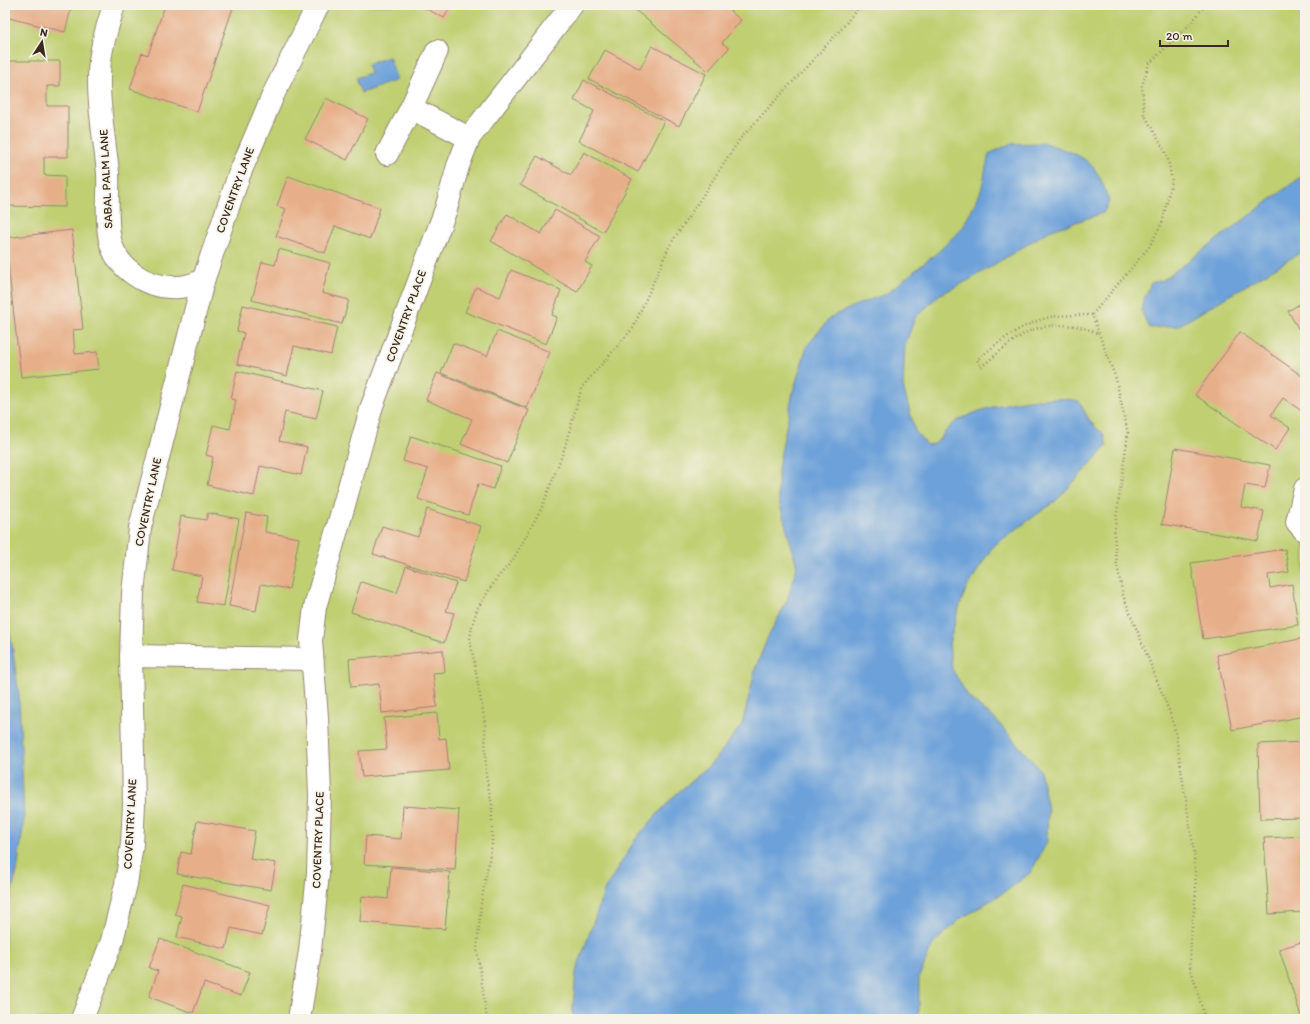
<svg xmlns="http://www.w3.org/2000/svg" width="1310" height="1024" font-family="Itim,sans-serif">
	<rect width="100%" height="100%" fill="#f7f3e8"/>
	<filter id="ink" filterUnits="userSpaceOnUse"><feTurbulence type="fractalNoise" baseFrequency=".025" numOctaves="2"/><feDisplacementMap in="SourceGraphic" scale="8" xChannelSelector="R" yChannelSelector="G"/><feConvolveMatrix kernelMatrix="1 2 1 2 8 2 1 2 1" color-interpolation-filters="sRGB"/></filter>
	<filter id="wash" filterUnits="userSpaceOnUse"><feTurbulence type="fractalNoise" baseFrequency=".012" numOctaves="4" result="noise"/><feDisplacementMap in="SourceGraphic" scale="16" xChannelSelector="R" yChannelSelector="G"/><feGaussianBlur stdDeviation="0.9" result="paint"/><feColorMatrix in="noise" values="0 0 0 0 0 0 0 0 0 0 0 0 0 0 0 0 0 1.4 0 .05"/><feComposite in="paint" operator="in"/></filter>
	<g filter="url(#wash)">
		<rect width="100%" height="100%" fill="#f2e3c8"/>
		<rect fill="#bfcf71" stroke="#7d7c48" x="5" y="5" width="1300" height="1014"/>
		<g fill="#6da1d9" stroke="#54667c">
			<polygon points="389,57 397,80 361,93 356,78 370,73 368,64"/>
			<path d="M1045 143C1086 157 1096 159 1109 202L1103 213 1049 231 969 280 939 295 915 318 905 345 903 386 915 431 927 445 935 444C941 438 947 428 954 423 980 405 1048 393 1079 401 1086 414 1090 425 1103 433L1107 446 1057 500 993 546 966 589 958 611 949 644 952 669 969 698 995 719 1040 770 1048 809 1047 842 1031 872 1008 890 960 919 933 944 919 977V1019H572L576 972 605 889 637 837 674 796 712 763 742 725 756 667 767 639 787 601 797 566 778 498V468L793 392 807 346 830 318 856 305 886 294 938 252 963 227 981 191 989 154 1010 144Z"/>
			<path d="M1305 174V250L1178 326 1150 328C1136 307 1142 305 1151 283L1163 280Z"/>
			<polygon points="5,609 12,644 19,696 24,819 17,872 5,917"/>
		</g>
		<g id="blocks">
			<g fill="#e7af89">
				<polygon points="5,5 72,5 65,32 5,17"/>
				<polygon points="165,5 234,5 197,112 130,89 142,53 148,55"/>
				<polygon points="419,5 451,5 444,18"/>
				<polygon points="637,5 680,5 684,8 686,5 723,5 741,20 722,43 729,48 708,71 634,9"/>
				<polygon points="652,46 706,74 679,126 589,79 605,50 640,69"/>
				<polygon points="5,61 60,61 60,86 47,86 47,106 68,106 68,157 44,157 44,175 65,176 65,207 5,206"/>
				<polygon points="584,80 664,121 638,172 579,141 594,111 574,100"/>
				<polygon points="326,98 368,119 347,160 305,139"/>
				<polygon points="584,152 632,179 603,232 520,185 537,156 571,175"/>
				<polygon points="288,176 380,208 370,239 335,226 325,253 276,236 286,209 277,206"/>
				<polygon points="555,210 600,236 585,262 592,266 577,292 491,241 507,214 541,234"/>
				<polygon points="72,230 83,329 73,330 75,354 97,352 99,369 21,377 5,238"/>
				<polygon points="279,249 330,263 322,293 349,300 342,324 252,300 262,262 275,265"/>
				<polygon points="511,270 561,290 552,315 557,317 546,344 465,312 476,287 500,297"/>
				<polygon points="1305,301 1305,340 1288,311"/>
				<polygon points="243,305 337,327 331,355 294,346 287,376 237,364 244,333 237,331"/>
				<polygon points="497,331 550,352 527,408 441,373 453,343 487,356"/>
				<polygon points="1240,332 1305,378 1305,410 1303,412 1283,398 1271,415 1290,428 1275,450 1195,395"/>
				<polygon points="237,371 323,391 316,419 285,412 279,441 307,447 301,475 260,466 254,496 207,485 213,457 206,455 213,425 230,429 236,400 231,399"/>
				<polygon points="437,373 529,410 507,463 461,444 472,419 426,400"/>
				<polygon points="411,436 501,466 493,489 478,484 468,515 418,499 428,469 403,461"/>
				<polygon points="1175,448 1270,465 1265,488 1245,485 1241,507 1264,511 1258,541 1162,524"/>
				<polygon points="427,509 481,526 464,582 373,554 382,526 418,537"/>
				<polygon points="208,513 239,519 224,606 197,602 202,576 172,570 181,516 206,520"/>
				<polygon points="246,513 267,517 265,532 299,538 289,589 261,584 256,611 229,606"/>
				<polygon points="1285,549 1289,572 1268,575 1270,588 1292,584 1298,625 1203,639 1191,563"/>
				<polygon points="406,566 456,583 446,611 454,613 444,643 351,612 361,582 397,593"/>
				<polygon points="1305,638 1305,716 1232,730 1217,655"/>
				<polygon points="443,650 445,672 433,673 437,707 382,713 379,684 351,687 349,659"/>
				<polygon points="437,713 439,739 446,738 449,770 362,777 359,751 387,749 384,718"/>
				<polygon points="1305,742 1305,818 1260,819 1258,744"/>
				<polygon points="403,806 459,810 455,870 364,864 366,836 401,839"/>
				<polygon points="197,821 255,831 250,859 276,863 271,890 177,874 181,852 191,854"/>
				<polygon points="1305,836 1305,912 1269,914 1264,838"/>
				<polygon points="391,867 450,872 445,929 360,922 362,896 388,899"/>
				<polygon points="183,884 270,905 262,935 231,928 226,949 177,937 182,916 175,914"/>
				<polygon points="160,939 250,972 241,996 204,983 193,1013 149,997 158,971 149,968"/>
				<polygon points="1305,941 1305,1019 1302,1019 1279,949"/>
			</g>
		</g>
	</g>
	<g filter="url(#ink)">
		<use href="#blocks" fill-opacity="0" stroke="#968673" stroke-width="1"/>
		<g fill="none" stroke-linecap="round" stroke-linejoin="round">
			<g stroke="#968673" stroke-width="24">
				<g id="minor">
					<path d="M114 5C107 28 99 52 99 76 98 108 105 141 108 173 109 193 106 214 109 234 113 268 147 289 179 287 187 287 195 283 203 281"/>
					<polyline points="411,108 437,51"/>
					<polyline points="387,154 411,108 469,138"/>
					<polyline points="1305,489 1297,522 1305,531"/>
					<polyline points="131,656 312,659"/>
					<polyline points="82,1019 112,941 126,884 132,844 134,805 131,656 133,593 140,528 203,281 239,175 274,93 318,5"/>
					<polyline points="299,1019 310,951 318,873 320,795 317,717 311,640 315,607 372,406 446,209 458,166 469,138 572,5"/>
				</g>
			</g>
			<g stroke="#968673" stroke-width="2.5" stroke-dasharray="1 3" stroke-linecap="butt">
				<polyline points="1205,5 1191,23 1149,64 1142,86 1144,114 1167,155 1172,181 1162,223 1149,247 1092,315 1115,376 1128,433 1114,534 1117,565 1123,595 1170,713 1175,730 1194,852 1196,893 1191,935 1190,966 1205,1019"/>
				<path d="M1092 315C1081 315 1069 315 1058 316 1028 319 999 341 977 360L981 367C995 356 1015 337 1032 330 1053 323 1079 323 1098 334"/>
				<polyline points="487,1019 477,949 481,903 492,844 492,805 486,776 485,723 470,639 472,626 477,609 497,578 513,560 542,507 563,453 582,387 633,328 670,245 740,139 843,27 860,5"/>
			</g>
			<use href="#minor" stroke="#fff" stroke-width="22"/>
		</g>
	</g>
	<g text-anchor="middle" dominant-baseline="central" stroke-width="3.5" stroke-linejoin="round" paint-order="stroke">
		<g font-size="12" fill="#3b2a1e" stroke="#f7f3e8">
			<text transform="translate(106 179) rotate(-93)">SABAL PALM LANE</text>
			<text transform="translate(235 190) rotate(-70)">COVENTRY LANE</text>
			<text transform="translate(406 316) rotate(-70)">COVENTRY PLACE</text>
			<text transform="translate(148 502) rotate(-78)">COVENTRY LANE</text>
			<text transform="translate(130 824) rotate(-87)">COVENTRY LANE</text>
			<text transform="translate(318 840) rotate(-88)">COVENTRY PLACE</text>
		</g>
	</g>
	<rect width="1310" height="1024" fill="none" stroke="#f7f3e8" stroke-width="20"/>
	<g transform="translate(42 42) rotate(12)" stroke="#f7f3e8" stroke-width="3" paint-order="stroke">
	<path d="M0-3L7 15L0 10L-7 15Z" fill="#3b2a1e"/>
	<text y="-6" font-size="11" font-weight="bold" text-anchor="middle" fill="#3b2a1e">N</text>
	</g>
	<path d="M1160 40v6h68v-6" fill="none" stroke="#3b2a1e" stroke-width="2"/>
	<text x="1166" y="40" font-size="12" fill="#3b2a1e" stroke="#f7f3e8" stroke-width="3" paint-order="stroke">20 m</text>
</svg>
